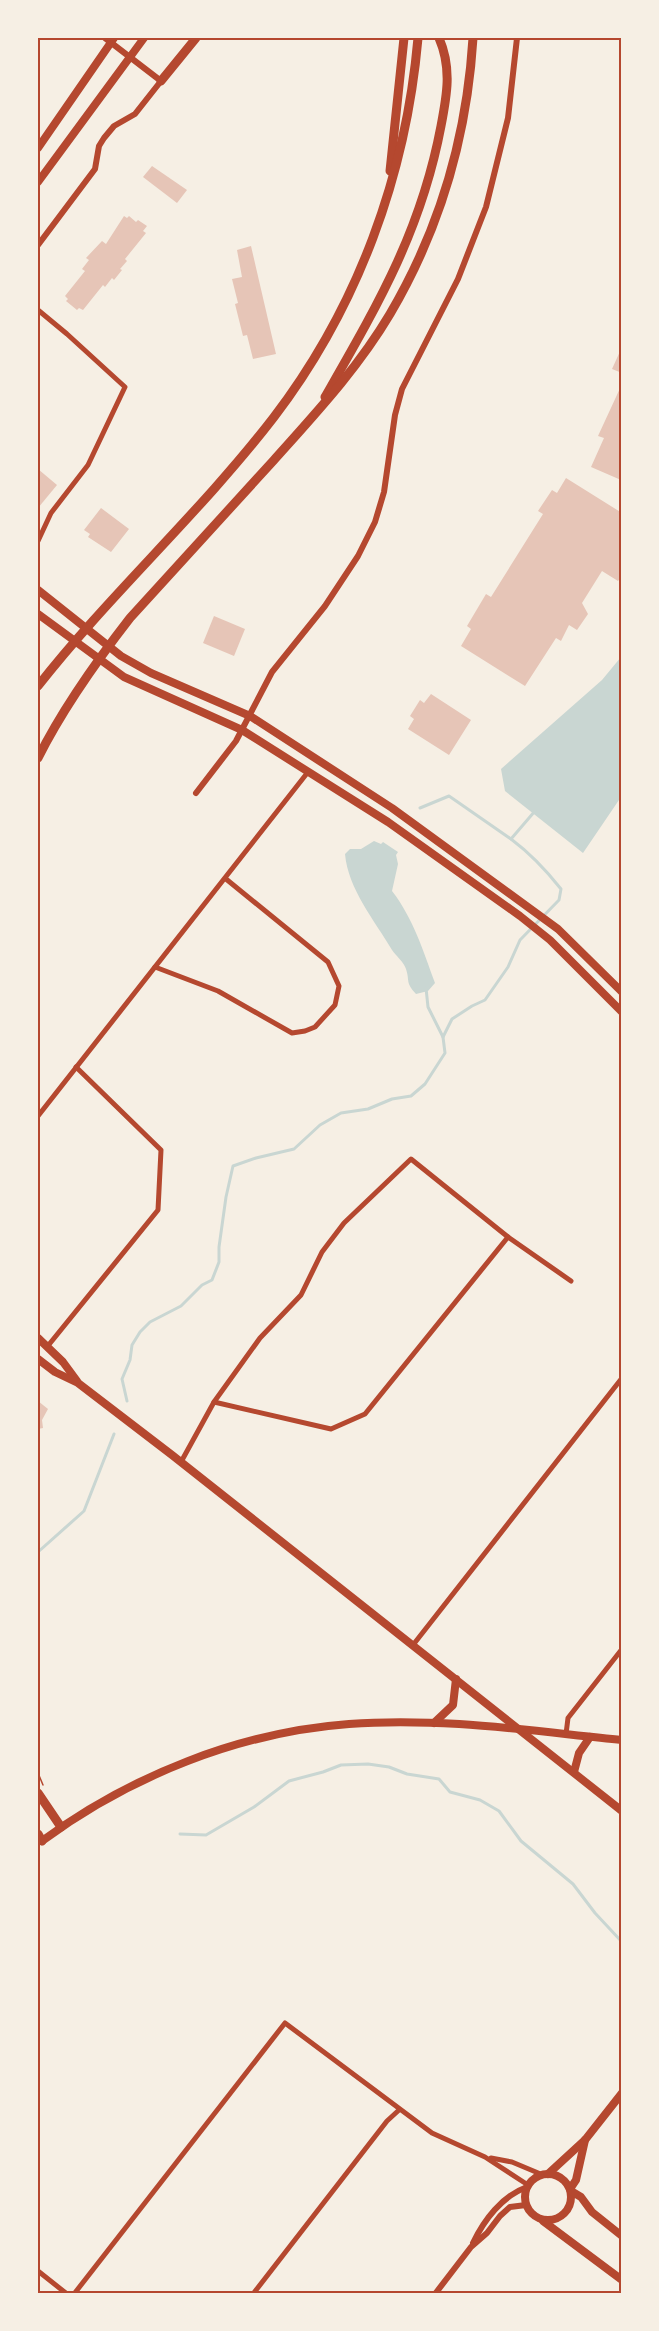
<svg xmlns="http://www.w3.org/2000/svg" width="659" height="2331" font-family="Karla,sans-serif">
	<rect width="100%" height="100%" fill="#f6efe4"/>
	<g fill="#c9d6d2">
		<polygon points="621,657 621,797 583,853 505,791 501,769 602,680"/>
		<path d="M374 841 381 844 383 842 398 852 396 855 398 864 392 891C413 918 423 950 435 983L428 991 416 994C405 982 410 981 406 969 404 962 396 956 392 950 375 921 348 889 345 854L350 849H361Z"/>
	</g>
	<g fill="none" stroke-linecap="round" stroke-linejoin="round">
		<g stroke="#c9d6d2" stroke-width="3">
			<polyline points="420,808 449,796 511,839"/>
			<polyline points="426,988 428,1007 443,1037"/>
			<path d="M127 1401 122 1379 130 1360 132 1345 140 1332 150 1322 181 1306 202 1285 212 1280 219 1262V1247L226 1197 233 1166 256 1158 294 1149 320 1125 341 1113 368 1109 392 1099 411 1096 425 1084 445 1053 443 1037 452 1019 472 1006 485 1000 508 967 520 940 559 900 561 889C546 870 531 854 511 839L535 811"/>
			<polyline points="38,1552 84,1511 114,1434"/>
			<polyline points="180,1834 206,1835 254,1807 289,1781 323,1772 341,1765 368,1764 389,1767 407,1774 439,1779 450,1792 480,1800 499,1811 521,1841 573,1884 595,1913 622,1942"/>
		</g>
	</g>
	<g fill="#e6c5b7">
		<polygon points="152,166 187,190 177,203 143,177"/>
		<polygon points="124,216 127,218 129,216 136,222 138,220 147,226 143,231 146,233 125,259 127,261 120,269 122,270 114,280 112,278 105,287 103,285 83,310 79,308 77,310 66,301 68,299 65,296 85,271 82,269 89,260 86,258 102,241 106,244"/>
		<polygon points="251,246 276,354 253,359 247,335 243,336 235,304 238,303 232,279 242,277 237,250"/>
		<polygon points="622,347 622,373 612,369"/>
		<polygon points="622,384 622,479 621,480 591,467 604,438 598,436"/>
		<polygon points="38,469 57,485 38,508"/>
		<polygon points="566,478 622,513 622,576 618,581 602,571 582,603 588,614 577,630 569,625 561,641 556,638 525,686 461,646 471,629 467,626 486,594 491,597 543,514 538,511 552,490 557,493"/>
		<polygon points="101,508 129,529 111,552 88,537 90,534 84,530"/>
		<polygon points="214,616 245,629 234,656 203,643"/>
		<polygon points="431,694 471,720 449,755 408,729 414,719 410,716 420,700 424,703"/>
		<polygon points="38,1401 48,1409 42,1420 43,1428 38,1429"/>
	</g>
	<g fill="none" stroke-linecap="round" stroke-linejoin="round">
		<polyline stroke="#b5482f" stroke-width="1.5" points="38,1773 43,1785"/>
		<g stroke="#b5482f" stroke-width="5">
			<polyline points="38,310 67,334 125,387 88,465 51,513 38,541"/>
			<polyline points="155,967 218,991 292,1033 305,1031 315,1027 335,1005 339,986 328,962 226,879"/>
			<polyline points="38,1116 308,772"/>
			<polyline points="47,1347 158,1210 161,1150 76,1067"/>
			<polyline points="214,1402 331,1429 365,1414 508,1237"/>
			<polyline points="181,1462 214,1402 260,1338 301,1295 322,1252 344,1223 411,1159 508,1237 571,1281"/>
			<polyline points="413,1645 622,1378"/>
			<polyline points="566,1734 568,1718 622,1649"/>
			<polyline points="491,2158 512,2162 543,2175"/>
			<polyline points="38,2271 67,2294"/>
			<polyline points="74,2294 285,2023 432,2133 485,2157 528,2185"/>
			<polyline points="253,2294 387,2121 399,2110"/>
		</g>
		<g stroke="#b5482f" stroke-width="6">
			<polyline points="38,245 95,169 99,146 104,138 114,126 135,114 161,81 105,38"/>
			<polyline points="196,793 236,741 272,672 325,606 358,556 375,522 384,492 395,415 402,389 458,279 486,207 508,118 517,38"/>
			<path d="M473 2243C484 2220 502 2196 527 2187"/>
			<polyline points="435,2294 471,2247 487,2233 500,2216 510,2207 526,2205"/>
		</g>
		<g stroke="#b5482f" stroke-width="8">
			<polyline points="38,590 121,656 151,673 250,716 392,808 558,929 622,992"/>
			<polyline points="38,614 124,677 242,730 388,822 520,916 550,940 622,1012"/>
			<polyline points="38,1338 63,1362 77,1381"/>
			<polyline points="38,1359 55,1372 78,1383 172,1455 622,1811"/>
			<polyline points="434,1723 453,1705 456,1679"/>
			<polyline points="574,1772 579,1753 590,1737"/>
			<path d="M42 1841C130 1776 240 1732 349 1724 440 1717 531 1731 622 1740"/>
			<circle cx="548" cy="2197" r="23"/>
			<polyline points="548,2174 585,2140 622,2093"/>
			<polyline points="570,2189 576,2180 585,2140"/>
			<polyline points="571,2191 581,2197 592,2212 622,2236"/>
			<polyline points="543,2221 622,2280"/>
		</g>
		<g stroke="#b5482f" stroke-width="8">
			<polyline points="38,148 114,38"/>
			<polyline points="38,182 144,38"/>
		</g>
		<g stroke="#b5482f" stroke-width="9">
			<polyline points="161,81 196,38"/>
			<polyline points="390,171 404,38"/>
			<path d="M325 397C377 306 421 232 441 126 447 95 452 68 439 38"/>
			<path d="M38 686C111 593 201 512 274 417 358 307 406 175 418 38"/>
			<path d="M38 758C63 708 95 663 130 618 178 565 226 512 274 460 316 413 358 368 390 314 440 229 467 136 473 38"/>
			<polyline points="38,1793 61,1827"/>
			<polyline points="38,1834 42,1841"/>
		</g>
	</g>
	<rect width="659" height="2331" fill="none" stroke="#f6efe4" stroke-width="78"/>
	<rect x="39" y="39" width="581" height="2253" fill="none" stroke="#b5482f" stroke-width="2"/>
</svg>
